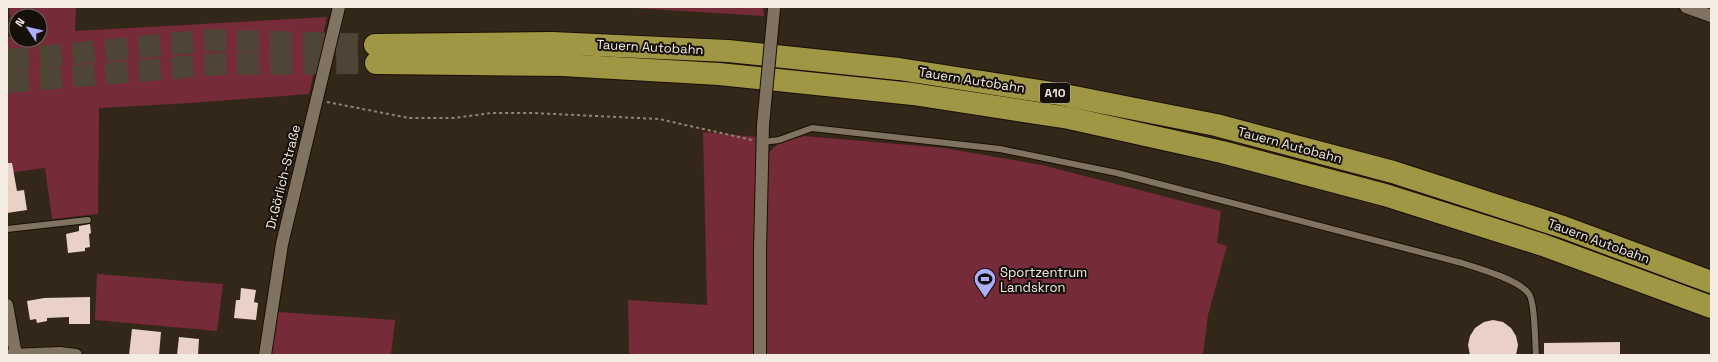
<svg xmlns="http://www.w3.org/2000/svg" width="1718" height="362" font-family="'Space Grotesk',sans-serif">
	<rect width="100%" height="100%" fill="#322718"/>
	<g fill="#762b38" fill-rule="evenodd">
		<path d="M9 7H76L75 31 327 17 309 94 190 103 99 108 98 214 52 219 45 168 7 173V37H12ZM16 16H40V40H16Z"/>
		<polygon points="618,7 763,7 764,16"/>
		<polygon points="703,132 757,137 757,355 629,355 628,300 707,305"/>
		<polygon points="805,136 944,148 1042,165 1221,211 1217,243 1227,246 1208,315 1203,355 760,355 766,155 780,142"/>
		<polygon points="97,274 223,284 217,331 95,320"/>
		<polygon points="278,312 395,320 391,355 270,355"/>
	</g>
	<g fill="#e9d1c8">
		<polygon points="7,163 12,163 17,191 24,190 27,210 7,213"/>
		<polygon points="90,224 91,233 89,234 90,247 85,248 85,251 68,253 66,234 79,231 79,226"/>
		<polygon points="241,288 256,290 254,302 258,303 256,320 234,318 236,300 240,300"/>
		<polygon points="90,297 90,324 69,324 69,317 47,318 47,321 37,323 36,319 30,320 27,301 44,298"/>
		<polygon points="1493,320 1503,322 1511,328 1516,336 1518,345 1516,355 1470,355 1468,345 1470,336 1475,328 1484,322"/>
		<polygon points="132,329 161,332 159,355 129,355"/>
		<polygon points="179,337 199,339 198,355 177,355"/>
		<polygon points="1620,342 1620,355 1544,355 1544,343"/>
	</g>
	<g fill="none" stroke-linecap="round" stroke-linejoin="round">
		<g stroke="#4f4536" stroke-width="22" stroke-dasharray="22 11" stroke-linecap="butt">
			<polyline points="7,60 212,40 375,45"/>
			<polyline points="7,82 220,64 376,63"/>
		</g>
		<g stroke="#190f03" stroke-width="8">
			<g id="lane">
				<path d="M763 142 779 140 812 128 1000 149 1117 173 1462 263C1478 268 1520 280 1529 294 1535 302 1535 343 1536 355"/>
				<polyline points="7,229 88,220"/>
			</g>
		</g>
		<g stroke="#190f03" stroke-width="14">
			<g id="street">
				<polyline points="1686,7 1711,16"/>
				<polyline points="7,305 16,355"/>
				<polyline points="10,355 60,353 76,355"/>
				<polyline points="265,355 282,244 339,7"/>
				<polyline points="760,355 760,249 763,125"/>
			</g>
		</g>
		<g stroke="#190f03" stroke-width="24">
			<g id="highway">
				<polyline points="375,45 552,43 728,51 899,69 1059,94 1216,125 1393,172 1563,227 1711,282"/>
				<polyline points="376,63 562,65 719,74 913,94 1069,118 1222,152 1385,195 1543,245 1711,307"/>
			</g>
		</g>
		<polyline stroke="#8e8579" stroke-width="2" stroke-dasharray="3 3" stroke-linecap="butt" points="327,102 409,118 454,118 491,113 533,113 659,119 752,140"/>
		<use href="#lane" stroke="#807362" stroke-width="6"/>
		<use href="#street" stroke="#807362" stroke-width="12"/>
		<use href="#highway" stroke="#a09744" stroke-width="22"/>
		<g stroke="#190f03" stroke-width="14" stroke-linecap="butt">
			<polyline id="street-bridge" points="763,125 774,9"/>
		</g>
		<use href="#street-bridge" stroke="#807362" stroke-width="12"/>
	</g>
	<defs>
		<g id="stadium-pin" transform="scale(1.15)"><path d="M0 17L-7.5 6A9.5 9.5 0 1 1 7.5 6Z" fill="#acaffb" stroke="#15100a"/><path d="M0-5a6.5 5 0 1 0 0 10a6.5 5 0 1 0 0-10ZM-3.5-1.8h7v3.6h-7Z" fill="#111"/></g>
	</defs>
	<g fill-rule="evenodd">
		<use href="#stadium-pin" x="985" y="279"/>
	</g>
	<g text-anchor="middle" dominant-baseline="central" stroke-width="4" stroke-linejoin="round" paint-order="stroke">
		<rect fill="#15100a" stroke="#b1aaa2" stroke-width="1" x="1040" y="83" width="30" height="20" rx="3"/>
		<g font-size="12" font-weight="bold" fill="#f4ece3">
			<text x="1055" y="93">A10</text>
		</g>
		<g font-size="13" fill="#f4ece3" stroke="#15100a">
			<text transform="translate(650 47) rotate(3)">Tauern Autobahn</text>
			<text transform="translate(972 80) rotate(9)">Tauern Autobahn</text>
			<text transform="translate(1290 145) rotate(15)">Tauern Autobahn</text>
			<text transform="translate(283 177) rotate(-76)">Dr.Görlich-Straße</text>
			<text transform="translate(1599 241) rotate(20)">Tauern Autobahn</text>
		</g>
		<g font-size="13" fill="#f4ece3" stroke="#15100a" text-anchor="start">
			<text x="1000" y="272">Sportzentrum<tspan x="1000" dy="15">Landskron</tspan></text>
		</g>
	</g>
	<rect width="1718" height="362" fill="none" stroke="#f4ece3" stroke-width="16"/>
	<g transform="translate(28 28) rotate(305)"><circle r="19" fill="#15100a" stroke="#6e6861"/>
	<path d="M0-3L7 15L0 10L-7 15Z" fill="#acaffb"/>
	<text y="-6" font-size="11" font-weight="bold" text-anchor="middle" fill="#f4ece3">N</text>
	</g>
</svg>
